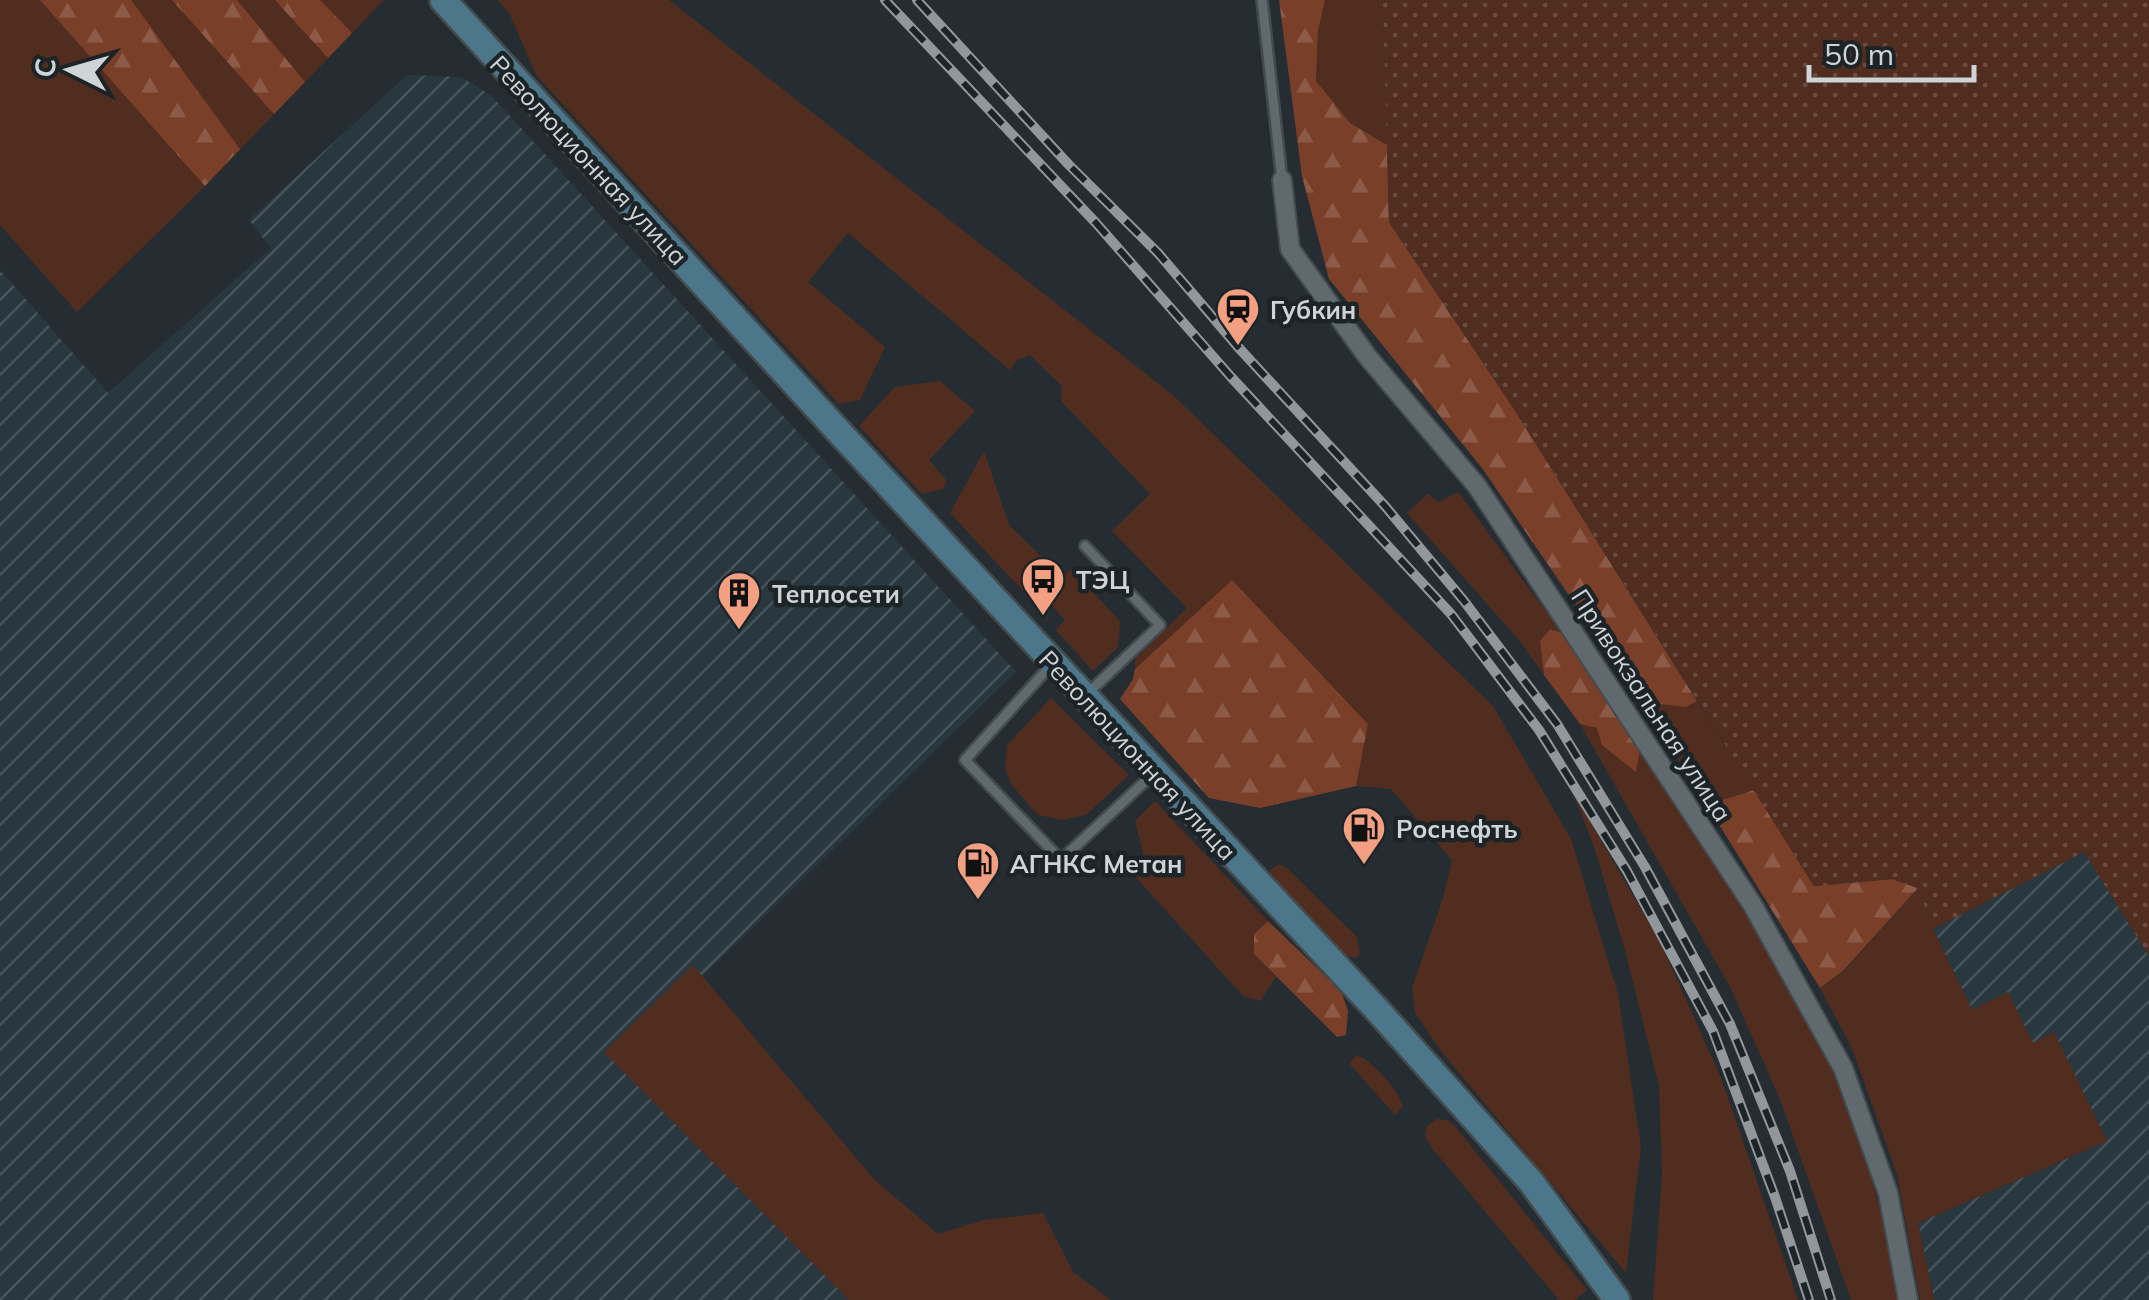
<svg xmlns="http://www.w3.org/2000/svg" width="2149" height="1300" font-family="Mulish,sans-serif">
	<defs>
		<pattern id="industrial-furrows" width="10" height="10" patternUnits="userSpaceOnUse" patternTransform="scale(2.5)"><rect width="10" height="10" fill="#29373f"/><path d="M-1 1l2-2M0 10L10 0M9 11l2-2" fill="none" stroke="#47535a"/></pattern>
		<pattern id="forest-firs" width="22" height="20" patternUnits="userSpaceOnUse" patternTransform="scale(2.5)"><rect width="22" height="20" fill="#7a3f28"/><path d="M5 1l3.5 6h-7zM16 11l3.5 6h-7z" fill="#8c5a46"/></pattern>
		<pattern id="garden-dots" width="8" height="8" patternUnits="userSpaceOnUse" patternTransform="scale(2.5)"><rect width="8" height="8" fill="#512d20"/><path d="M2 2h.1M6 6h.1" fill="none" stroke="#694b40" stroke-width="1.8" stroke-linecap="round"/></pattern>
	</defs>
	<rect width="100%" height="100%" fill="#262d32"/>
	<g fill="url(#industrial-furrows)">
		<polygon points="407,75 461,77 491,95 1016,672 635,1042 884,1300 0,1300 0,270 108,393 271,248 249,220"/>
		<polygon points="2084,852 2149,956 2149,1300 1934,1300 1918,1223 2107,1141 2053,1032 2033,1043 1972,1010 1933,929"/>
	</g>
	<g fill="#512d20">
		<polygon points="0,0 384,0 205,186 77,312 0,225"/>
		<polygon points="498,0 669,0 1173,395 1493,706 1571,839 1618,994 1641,1147 1626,1273 1441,1051 1415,1013 1412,988 1443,898 1452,860 1391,789 1356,786 1368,724 1232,580 1135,669 1135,659 1187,608 1112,531 1150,494 1061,401 1062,386 1030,355 1017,360 1010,370 848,233 808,282 885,347 860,400 839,404 536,75 510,15"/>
		<polygon points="1325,0 1383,0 1387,145 1350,123 1316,82 1318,31"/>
		<polygon points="940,381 975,411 929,460 947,481 943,489 922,494 859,426 895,387"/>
		<polygon points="984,451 1009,525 1050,565 1023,591 950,513"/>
		<polygon points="1458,492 1562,633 1550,629 1540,641 1544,675 1519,640 1407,513 1427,494 1439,502"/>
		<polygon points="1071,569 1120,621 1118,647 1093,671 1056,630 1065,620 1044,596"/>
		<polygon points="1051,698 1129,775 1086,815 1062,820 1038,815 1011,784 1005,768 1007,745"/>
		<polygon points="1697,701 1754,790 1707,805 1642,702 1686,707"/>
		<path d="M1580 724 1597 728 1636 771 1640 750C1703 839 1765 933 1815 1030 1857 1115 1882 1208 1901 1300H1851L1780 1099 1730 987Z"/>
		<polygon points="1573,792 1661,944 1721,1078 1798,1300 1653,1300 1662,1173 1659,1086 1625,950 1595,850"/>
		<polygon points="1155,801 1268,921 1254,934 1254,954 1276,977 1260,1001 1243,996 1131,872 1144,856 1135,821"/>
		<polygon points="1279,864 1287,868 1357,937 1360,954 1355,958 1345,955 1271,880 1270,870"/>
		<polygon points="1918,888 1933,929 1972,1010 2008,992 2033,1043 2054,1032 2107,1141 1918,1223 1934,1300 1920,1300 1897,1174 1852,1048 1820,988 1844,971"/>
		<polygon points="693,965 874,1179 938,1234 984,1220 1043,1213 1073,1272 1111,1300 849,1300 604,1052"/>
		<path d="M1357 1055C1375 1063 1396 1088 1403 1106L1395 1115 1349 1063Z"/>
		<polygon points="1437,1119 1447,1120 1455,1126 1587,1290 1575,1300 1559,1300 1432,1148 1425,1136 1427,1126"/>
	</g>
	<g fill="url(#forest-firs)">
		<polygon points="40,0 131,0 240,149 205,186"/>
		<polygon points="172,0 237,0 305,82 274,114"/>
		<polygon points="275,0 320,0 352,33 328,58"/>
		<polygon points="1279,0 1325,0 1318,31 1316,81 1350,123 1387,145 1389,222 1514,409 1697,701 1686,707 1642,702 1482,468 1329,279 1302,176"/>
		<polygon points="1232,580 1368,724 1356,786 1260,808 1209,798 1120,699 1133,679 1135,669"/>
		<polygon points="1550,629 1562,633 1640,750 1636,772 1602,745 1597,728 1580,724 1544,675 1540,641"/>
		<polygon points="1754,790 1814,886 1892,879 1918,888 1843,971 1820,988 1707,805"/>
		<polygon points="1268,921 1341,991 1348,1011 1346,1035 1337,1037 1254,954 1254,934"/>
	</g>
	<polygon fill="url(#garden-dots)" points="1383,0 2149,0 2149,956 2084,852 1933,929 1918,888 1892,879 1814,886 1514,409 1389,222"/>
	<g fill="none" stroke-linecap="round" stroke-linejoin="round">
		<g stroke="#444b4f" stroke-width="14">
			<g id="lane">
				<polyline points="1262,0 1282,180"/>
				<polyline points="1085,546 1160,625 1086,695"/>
				<polyline points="1051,665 965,760 1061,860 1154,773"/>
			</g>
		</g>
		<g stroke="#444b4f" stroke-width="22">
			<polyline id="street" points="1282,180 1290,249 1367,356 1477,486 1752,904 1843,1068 1888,1193 1908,1300"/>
		</g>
		<g stroke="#444b4f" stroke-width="30">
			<polyline id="secondary" points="443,0 841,434 1380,1013 1532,1183 1617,1300"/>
		</g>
		<use href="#lane" stroke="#60696e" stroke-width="9"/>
		<use href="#street" stroke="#60696e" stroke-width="18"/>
		<use href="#secondary" stroke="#4c7689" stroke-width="25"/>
		<g stroke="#92979b" stroke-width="10">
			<g id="rail">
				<polyline points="885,0 1096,223 1231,377 1451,614 1539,730 1627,871 1713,1031 1775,1197 1809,1300"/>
				<polyline points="917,0 1069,165 1158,253 1238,347 1385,506 1464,601 1557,724 1645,867 1730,1024 1790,1171 1831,1300"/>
			</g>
		</g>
		<use href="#rail" stroke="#1c2428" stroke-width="6" stroke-dasharray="19" stroke-linecap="butt"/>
	</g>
	<defs>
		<g id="station-pin" transform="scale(2.25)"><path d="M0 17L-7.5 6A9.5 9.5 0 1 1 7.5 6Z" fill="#f2a081" stroke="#1c2428"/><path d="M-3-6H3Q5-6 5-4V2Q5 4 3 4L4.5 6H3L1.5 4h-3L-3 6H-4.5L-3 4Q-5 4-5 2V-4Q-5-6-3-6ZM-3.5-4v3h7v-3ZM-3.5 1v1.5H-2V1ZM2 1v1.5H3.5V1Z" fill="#111"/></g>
		<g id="bus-pin" transform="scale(2.25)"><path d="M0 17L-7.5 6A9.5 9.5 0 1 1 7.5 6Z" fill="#f2a081" stroke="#1c2428"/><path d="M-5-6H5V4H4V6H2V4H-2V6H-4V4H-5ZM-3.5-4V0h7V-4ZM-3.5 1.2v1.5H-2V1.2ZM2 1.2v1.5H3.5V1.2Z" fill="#111"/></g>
		<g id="building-pin" transform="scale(2.25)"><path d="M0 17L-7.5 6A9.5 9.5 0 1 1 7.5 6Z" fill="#f2a081" stroke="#1c2428"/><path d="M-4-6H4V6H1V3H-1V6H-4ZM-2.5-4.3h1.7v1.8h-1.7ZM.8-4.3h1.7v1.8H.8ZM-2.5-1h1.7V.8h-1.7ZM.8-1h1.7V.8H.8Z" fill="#111"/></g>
		<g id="fuel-pin" transform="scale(2.25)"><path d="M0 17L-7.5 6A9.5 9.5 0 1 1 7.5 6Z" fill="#f2a081" stroke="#1c2428"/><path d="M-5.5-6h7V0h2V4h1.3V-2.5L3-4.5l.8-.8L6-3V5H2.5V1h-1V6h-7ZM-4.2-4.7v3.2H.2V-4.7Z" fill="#111"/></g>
	</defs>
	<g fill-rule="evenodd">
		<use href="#station-pin" x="1238" y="309"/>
		<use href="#bus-pin" x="1043" y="579"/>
		<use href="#building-pin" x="739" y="593"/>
		<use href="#fuel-pin" x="1364" y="828"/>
		<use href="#fuel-pin" x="978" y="863"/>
	</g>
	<g text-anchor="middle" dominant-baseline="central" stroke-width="9" stroke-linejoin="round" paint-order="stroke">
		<g font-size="25" fill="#cfd4d7" stroke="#1c2428">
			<text transform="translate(589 160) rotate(47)">Революционная улица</text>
			<text transform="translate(1652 705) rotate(57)">Привокзальная улица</text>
			<text transform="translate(1138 755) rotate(47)">Революционная улица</text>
		</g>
		<g font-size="25" font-weight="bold" fill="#cfd4d7" stroke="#1c2428" text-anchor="start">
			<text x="1270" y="309">Губкин</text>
			<text x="1076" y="579">ТЭЦ</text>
			<text x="772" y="593">Теплосети</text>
			<text x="1396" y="828">Роснефть</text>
			<text x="1010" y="863">АГНКС Метан</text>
		</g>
	</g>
	<g transform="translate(70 70) rotate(275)" stroke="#1c2428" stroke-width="8" paint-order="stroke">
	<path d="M0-8L18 38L0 25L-18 38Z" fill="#cfd4d7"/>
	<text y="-15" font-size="28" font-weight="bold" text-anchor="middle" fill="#cfd4d7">С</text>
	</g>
	<path d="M1809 65v15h165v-15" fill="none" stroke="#cfd4d7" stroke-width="5"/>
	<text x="1824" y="65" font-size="30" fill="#cfd4d7" stroke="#1c2428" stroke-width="8" paint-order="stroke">50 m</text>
</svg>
